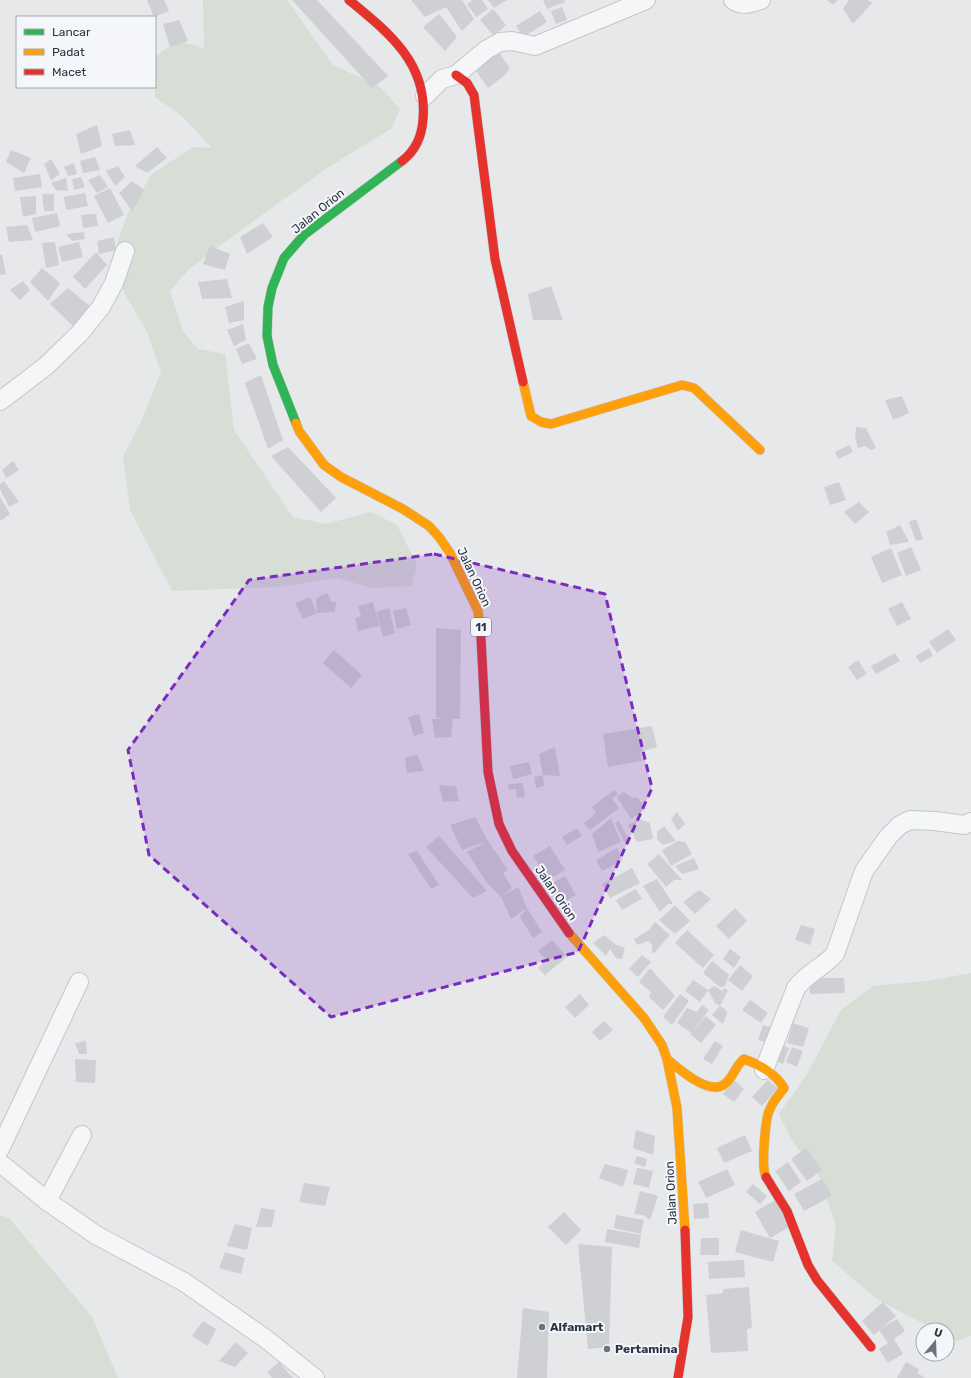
<svg xmlns="http://www.w3.org/2000/svg" width="971" height="1378" font-family="Rubik,sans-serif">
	<rect width="100%" height="100%" fill="#e6e8ea"/>
	<g fill="#d6ded6">
		<polygon points="203,0 287,0 333,65 379,86 400,109 392,128 327,168 222,244 189,269 170,291 183,331 198,349 225,354 234,430 293,517 326,524 371,512 397,525 417,565 412,586 372,588 336,578 279,587 172,591 130,510 123,456 141,422 161,372 147,332 126,296 111,260 128,213 152,174 193,147 212,148 182,116 155,97 155,57 177,41 204,48"/>
		<polygon points="971,973 971,1336 956,1341 947,1337 947,1330 935,1330 877,1299 832,1261 836,1225 818,1173 792,1141 779,1114 806,1076 841,1010 873,986 927,981"/>
		<polygon points="0,1215 9,1218 92,1317 118,1378 0,1378"/>
	</g>
	<g fill="#ced0d3">
		<polygon points="147,0 164,0 169,11 154,17"/>
		<polygon points="292,0 317,0 388,76 372,88"/>
		<polygon points="411,0 462,0 474,19 462,31 446,7 425,17"/>
		<polygon points="473,0 482,0 488,9 476,17 467,4"/>
		<polygon points="488,0 507,0 494,8"/>
		<polygon points="543,0 564,0 565,2 547,9"/>
		<polygon points="827,0 838,0 833,5"/>
		<polygon points="849,0 868,0 872,3 853,24 843,9"/>
		<polygon points="562,7 567,20 556,24 551,11"/>
		<polygon points="493,9 506,25 494,36 480,20"/>
		<polygon points="540,11 547,22 523,37 516,26"/>
		<polygon points="439,14 457,37 445,51 423,27"/>
		<polygon points="179,20 188,41 170,47 163,24"/>
		<polygon points="495,47 510,68 505,75 488,88 471,64"/>
		<polygon points="97,125 102,146 81,154 76,134"/>
		<polygon points="130,130 135,145 115,146 112,134"/>
		<polygon points="157,147 167,158 147,173 135,166"/>
		<polygon points="11,150 31,158 24,173 6,162"/>
		<polygon points="95,157 100,170 83,173 80,161"/>
		<polygon points="51,159 60,174 51,180 44,164"/>
		<polygon points="74,163 77,174 68,176 64,167"/>
		<polygon points="118,166 125,177 115,186 106,171"/>
		<polygon points="40,174 42,187 15,191 13,178"/>
		<polygon points="100,175 108,187 97,193 88,180"/>
		<polygon points="81,177 85,187 74,190 72,179"/>
		<polygon points="66,178 68,191 56,190 51,183"/>
		<polygon points="132,181 144,190 132,211 119,193"/>
		<polygon points="110,188 124,215 108,223 94,196"/>
		<polygon points="85,193 88,206 66,210 64,197"/>
		<polygon points="42,194 54,194 54,211 44,211"/>
		<polygon points="36,196 36,214 23,217 20,197"/>
		<polygon points="57,213 60,226 35,232 32,218"/>
		<polygon points="96,214 98,226 83,228 81,215"/>
		<polygon points="263,223 273,237 247,254 240,237"/>
		<polygon points="27,225 33,240 9,242 6,227"/>
		<polygon points="84,232 85,239 72,241 66,234"/>
		<polygon points="114,237 116,250 99,254 97,241"/>
		<polygon points="55,242 59,265 46,268 42,243"/>
		<polygon points="79,242 83,257 62,262 58,247"/>
		<polygon points="210,246 230,254 225,270 203,264"/>
		<polygon points="96,252 107,265 85,289 73,277"/>
		<polygon points="0,255 2,255 6,274 0,275"/>
		<polygon points="42,268 60,283 48,301 30,282"/>
		<polygon points="227,279 232,298 202,299 198,282"/>
		<polygon points="23,281 30,290 20,300 10,290"/>
		<polygon points="551,286 563,320 533,320 528,294"/>
		<polygon points="68,288 91,307 73,326 50,304"/>
		<polygon points="244,301 244,320 229,323 225,307"/>
		<polygon points="243,324 246,340 234,346 227,330"/>
		<polygon points="249,343 257,359 242,364 236,349"/>
		<polygon points="261,375 283,440 268,449 245,383"/>
		<polygon points="902,396 909,413 893,420 885,400"/>
		<polygon points="856,427 866,428 876,448 871,450 865,446 858,448 855,437"/>
		<polygon points="849,445 853,452 838,459 835,452"/>
		<polygon points="288,447 336,498 321,512 271,456"/>
		<polygon points="13,461 19,470 6,478 2,470"/>
		<polygon points="4,481 19,502 9,507 0,489 0,484"/>
		<polygon points="839,482 846,500 830,505 824,487"/>
		<polygon points="0,497 10,514 1,521 0,519"/>
		<polygon points="859,502 869,512 855,524 844,512"/>
		<polygon points="916,519 923,539 916,541 909,522"/>
		<polygon points="900,525 909,542 890,545 886,532"/>
		<polygon points="911,547 921,570 906,576 897,553"/>
		<polygon points="891,548 902,575 882,583 871,557"/>
		<polygon points="327,593 332,602 336,602 335,612 317,613 316,598"/>
		<polygon points="310,597 317,613 303,619 295,603"/>
		<polygon points="373,602 379,626 358,631 355,618 361,616 358,606"/>
		<polygon points="902,602 911,619 897,626 888,609"/>
		<polygon points="389,608 395,633 383,637 376,612"/>
		<polygon points="406,608 411,625 397,629 393,611"/>
		<polygon points="436,628 461,630 460,719 453,719 451,737 435,738 432,719 444,719 436,718"/>
		<polygon points="948,629 956,640 937,653 929,642"/>
		<polygon points="929,648 933,656 920,663 916,656"/>
		<polygon points="334,650 362,675 351,688 323,663"/>
		<polygon points="895,653 900,661 876,674 871,666"/>
		<polygon points="858,660 867,674 857,680 848,667"/>
		<polygon points="419,714 424,733 414,736 408,717"/>
		<polygon points="652,726 657,747 640,752 642,761 608,767 603,734"/>
		<polygon points="555,747 560,776 543,775 539,754"/>
		<polygon points="417,754 424,771 407,773 405,758"/>
		<polygon points="529,762 532,774 513,779 510,766"/>
		<polygon points="543,775 544,786 536,788 534,777"/>
		<polygon points="523,783 525,797 517,798 516,789 509,789 508,784"/>
		<polygon points="439,785 456,786 459,801 443,802"/>
		<polygon points="614,790 618,794 612,799 619,808 590,830 584,823 596,813 592,807"/>
		<polygon points="624,792 631,797 638,798 646,809 631,819 617,797"/>
		<polygon points="677,812 685,824 678,831 671,819"/>
		<polygon points="475,817 488,841 508,870 503,873 512,888 501,897 487,883 467,852 488,841 462,850 450,825"/>
		<polygon points="611,818 621,842 598,852 592,834"/>
		<polygon points="640,819 650,823 653,839 637,842 628,825"/>
		<polygon points="619,821 629,841 624,842 615,823"/>
		<polygon points="664,826 676,841 663,845 657,839 657,832"/>
		<polygon points="577,828 582,836 567,845 562,837"/>
		<polygon points="439,836 487,891 473,898 426,847"/>
		<polygon points="678,841 685,842 692,854 671,866 662,850"/>
		<polygon points="550,846 565,870 548,880 533,856"/>
		<polygon points="617,848 623,860 602,871 596,860"/>
		<polygon points="417,851 439,885 431,889 408,854"/>
		<polygon points="659,854 682,880 674,880 666,887 647,864"/>
		<polygon points="694,858 699,869 682,874 675,866"/>
		<polygon points="632,868 640,883 610,898 602,884"/>
		<polygon points="565,876 576,895 560,904 549,885"/>
		<polygon points="657,879 673,904 668,904 660,912 643,886"/>
		<polygon points="518,887 527,908 511,919 501,897"/>
		<polygon points="636,889 642,899 622,910 616,900"/>
		<polygon points="699,890 711,899 695,914 683,902"/>
		<polygon points="675,905 690,921 675,934 659,920"/>
		<polygon points="527,908 542,932 533,938 520,917"/>
		<polygon points="735,908 747,921 729,939 716,926"/>
		<polygon points="655,922 670,935 654,953 652,953 652,945 648,941 637,945 634,939 649,930"/>
		<polygon points="801,925 815,929 810,945 795,940"/>
		<polygon points="687,930 714,955 703,968 675,943"/>
		<polygon points="604,935 616,945 625,948 622,959 616,958 610,949 606,956 593,943"/>
		<polygon points="552,940 567,957 545,975 538,968 547,960 538,951"/>
		<polygon points="730,949 741,957 734,968 723,959"/>
		<polygon points="642,955 651,962 638,977 629,969"/>
		<polygon points="712,961 729,975 725,986 720,987 703,973"/>
		<polygon points="740,965 753,976 742,991 728,980"/>
		<polygon points="650,968 675,996 663,1010 649,997 651,992 639,982"/>
		<polygon points="810,978 844,978 845,993 810,994"/>
		<polygon points="693,980 708,990 700,1002 685,991"/>
		<polygon points="714,986 722,991 724,988 728,990 720,1006 726,1010 727,1014 723,1024 712,1015 720,1006 715,1003 708,990"/>
		<polygon points="580,994 589,1005 575,1018 565,1007"/>
		<polygon points="680,994 689,1001 672,1025 663,1017"/>
		<polygon points="750,1000 768,1013 761,1023 742,1010"/>
		<polygon points="702,1005 709,1010 693,1031 706,1016 716,1025 701,1043 690,1034 692,1033 677,1023 687,1008 697,1012"/>
		<polygon points="604,1021 613,1030 600,1041 592,1032"/>
		<polygon points="793,1023 809,1028 803,1047 787,1043"/>
		<polygon points="763,1025 777,1029 772,1044 758,1040"/>
		<polygon points="86,1041 87,1054 79,1054 75,1043"/>
		<polygon points="715,1041 723,1046 712,1064 703,1059"/>
		<polygon points="777,1044 789,1048 783,1064 771,1059"/>
		<polygon points="792,1047 803,1051 797,1067 786,1062"/>
		<polygon points="75,1059 96,1060 95,1083 76,1082"/>
		<polygon points="734,1080 744,1089 734,1102 723,1094"/>
		<polygon points="768,1080 778,1088 762,1106 752,1097"/>
		<polygon points="636,1130 655,1136 653,1155 633,1148"/>
		<polygon points="745,1135 752,1151 724,1163 717,1148"/>
		<polygon points="806,1148 822,1170 807,1181 791,1159"/>
		<polygon points="637,1156 647,1159 645,1167 634,1163"/>
		<polygon points="788,1162 801,1182 789,1191 775,1171"/>
		<polygon points="605,1164 628,1170 623,1187 599,1178"/>
		<polygon points="637,1168 653,1171 649,1188 633,1184"/>
		<polygon points="727,1169 735,1185 706,1198 698,1182"/>
		<polygon points="822,1179 832,1196 804,1211 794,1194"/>
		<polygon points="304,1183 330,1187 325,1206 299,1202"/>
		<polygon points="753,1184 767,1196 760,1204 746,1192"/>
		<polygon points="640,1191 658,1196 650,1220 643,1215 634,1214"/>
		<polygon points="775,1200 791,1226 770,1238 755,1212"/>
		<polygon points="708,1203 709,1218 694,1219 693,1204"/>
		<polygon points="261,1208 275,1210 272,1227 256,1227"/>
		<polygon points="564,1212 581,1230 566,1245 548,1227"/>
		<polygon points="616,1215 644,1220 641,1234 614,1228"/>
		<polygon points="235,1224 252,1228 247,1250 227,1246"/>
		<polygon points="607,1229 641,1235 639,1248 605,1242"/>
		<polygon points="741,1230 779,1241 773,1262 735,1252"/>
		<polygon points="701,1238 719,1238 719,1255 700,1255"/>
		<polygon points="578,1244 612,1247 609,1347 588,1349"/>
		<polygon points="225,1252 245,1258 241,1274 219,1268"/>
		<polygon points="744,1260 745,1277 709,1279 708,1262"/>
		<polygon points="749,1287 752,1328 747,1329 748,1351 711,1353 706,1295 723,1293 723,1289"/>
		<polygon points="883,1302 896,1316 874,1335 862,1321"/>
		<polygon points="523,1308 549,1312 547,1378 517,1378"/>
		<polygon points="897,1319 905,1331 894,1339 903,1354 888,1363 879,1349 888,1343 879,1330"/>
		<polygon points="203,1321 216,1329 208,1346 192,1336"/>
		<polygon points="236,1342 248,1353 235,1367 219,1361"/>
		<polygon points="279,1362 293,1378 272,1378 267,1372"/>
		<polygon points="906,1362 919,1369 917,1373 926,1378 897,1378"/>
	</g>
	<g fill="none" stroke-linecap="round" stroke-linejoin="round">
		<g stroke="#c4c6c8" stroke-width="20">
			<g id="street">
				<path d="M733 0C742 7 752 3 761 0"/>
				<polyline points="425,96 442,79 456,75 486,50 500,42 512,41 535,46 646,0"/>
				<polyline points="0,401 46,366 79,334 101,307 114,283 125,251"/>
				<path d="M764 1070 796 988C806 974 823 967 835 954L864 871 888 837 900 825 910 820 935 821 964 825 971 822"/>
				<polyline points="0,1149 79,982"/>
				<polyline points="0,1163 47,1201 96,1235 184,1282 266,1339 315,1378"/>
				<polyline points="47,1201 82,1135"/>
			</g>
		</g>
		<g stroke="#c4c6c8" stroke-width="10">
			<polyline id="fast" points="296,423 273,365 267,336 268,307 272,288 284,258 304,235 402,161"/>
		</g>
		<g stroke="#c4c6c8" stroke-width="10">
			<g id="slow">
				<polyline points="523,382 531,416 541,422 551,424 682,385 694,388 760,450"/>
				<polyline points="296,423 299,431 324,465 341,477 403,509 429,526 439,537 450,553 478,611 481,638"/>
				<polyline points="569,933 644,1018 662,1045 667,1059 677,1108 685,1230"/>
				<path d="M667 1059C679 1069 712 1099 727 1082 734 1075 736 1065 744 1059 759 1064 776 1074 784 1088 779 1095 773 1101 770 1109 765 1118 761 1168 766 1177"/>
			</g>
		</g>
		<g stroke="#c4c6c8" stroke-width="10">
			<g id="jam">
				<path d="M349 0C388 32 428 63 423 119 422 136 415 151 402 161"/>
				<polyline points="456,75 467,83 474,95 495,259 523,382"/>
				<polyline points="481,638 488,772 499,824 512,851 569,933"/>
				<polyline points="766,1177 787,1211 808,1265 817,1280 871,1347"/>
				<polyline points="678,1378 688,1317 685,1230"/>
			</g>
		</g>
		<use href="#street" stroke="#f5f6f7" stroke-width="18"/>
		<use href="#fast" stroke="#30b455" stroke-width="9"/>
		<use href="#slow" stroke="#ff9f0a" stroke-width="9"/>
		<use href="#jam" stroke="#e5322d" stroke-width="9"/>
	</g>
	<path fill="#7b2cbf" fill-opacity="0.2" stroke="#7b2cbf" stroke-width="3" stroke-dasharray="8 5" stroke-linejoin="round" d="M434 554 605 594 652 788 578 952 331 1017 149 855 128 750 249 580Z"/>
	<g fill="#6c737f" stroke="#f4f6f9" stroke-width="1.5">
		<circle cx="542" cy="1327" r="4"/>
		<circle cx="607" cy="1349" r="4"/>
	</g>
	<g text-anchor="middle" dominant-baseline="central" stroke-width="4" stroke-linejoin="round" paint-order="stroke">
		<rect fill="#f4f6f9" stroke="#676e7b" stroke-width="1" x="471" y="618" width="20" height="18" rx="3"/>
		<g font-size="11" font-weight="bold" fill="#2b3445">
			<text x="481" y="627">11</text>
		</g>
		<g font-size="12" fill="#2b3445" stroke="#f4f6f9">
			<text transform="translate(318 211) rotate(-39)">Jalan Orion</text>
			<text transform="translate(474 577) rotate(65)">Jalan Orion</text>
			<text transform="translate(556 893) rotate(55)">Jalan Orion</text>
			<text transform="translate(671 1193) rotate(-93)">Jalan Orion</text>
		</g>
		<g font-size="12" font-weight="bold" fill="#2b3445" stroke="#f4f6f9" text-anchor="start">
			<text x="550" y="1327">Alfamart</text>
			<text x="615" y="1349">Pertamina</text>
		</g>
	</g>
	<rect x="16" y="16" width="140" height="72" fill="#f4f6f9" stroke="#a4a8b1"/>
	<rect x="24" y="29" width="20" height="6" fill="#30b455" stroke="#a4a8b1"/>
	<text x="52" y="36" font-size="12" fill="#2b3445">Lancar</text>
	<rect x="24" y="49" width="20" height="6" fill="#ff9f0a" stroke="#a4a8b1"/>
	<text x="52" y="56" font-size="12" fill="#2b3445">Padat</text>
	<rect x="24" y="69" width="20" height="6" fill="#e5322d" stroke="#a4a8b1"/>
	<text x="52" y="76" font-size="12" fill="#2b3445">Macet</text>
	<g transform="translate(935 1342) rotate(19)"><circle r="19" fill="#f4f6f9" stroke="#a4a8b1"/>
	<path d="M0-3L7 15L0 10L-7 15Z" fill="#6c737f"/>
	<text y="-6" font-size="11" font-weight="bold" text-anchor="middle" fill="#2b3445">U</text>
	</g>
</svg>
